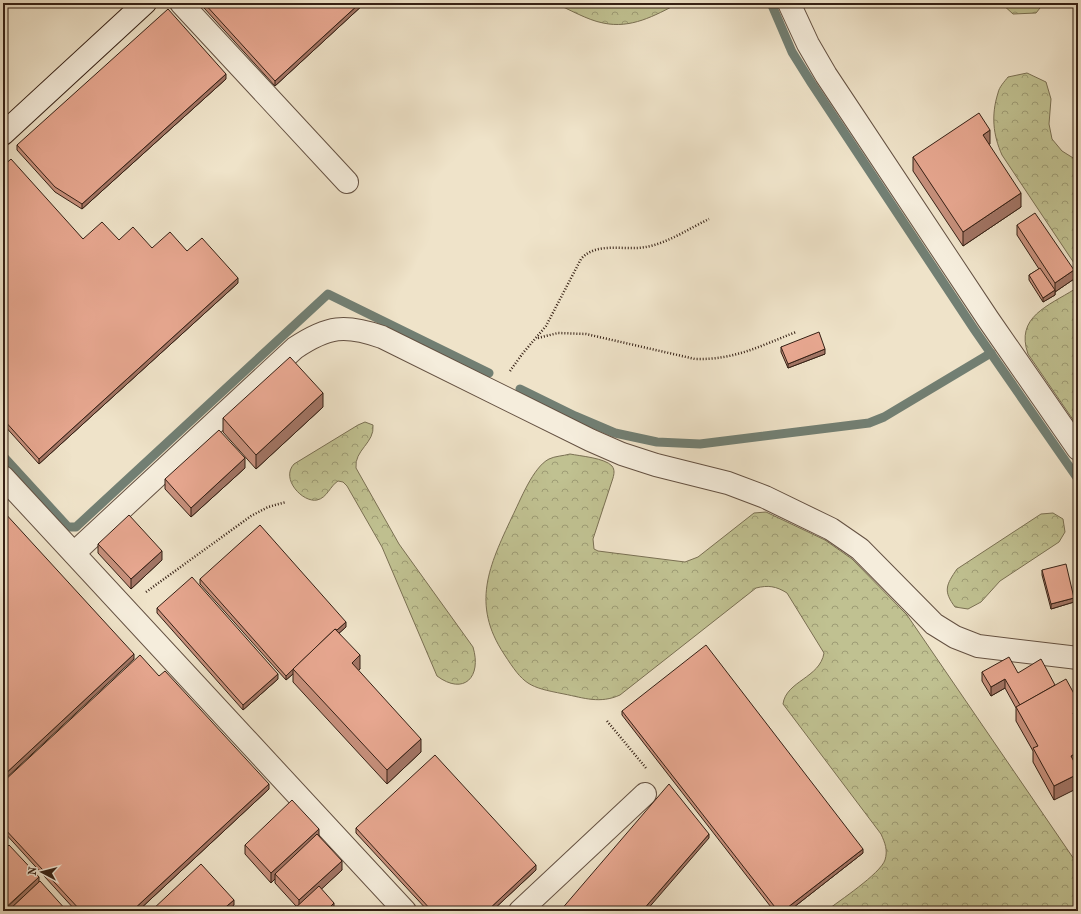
<svg xmlns="http://www.w3.org/2000/svg" width="1081" height="914" font-family="'IM FELL French Canon',serif">
	<defs>
		<pattern id="forest-crowns" width="20" height="18" patternUnits="userSpaceOnUse"><rect width="20" height="18" fill="#c0c191"/><path d="M2 6a3 3 0 1 1 6 0M12 15a3 3 0 1 1 6 0" fill="none" stroke="#9d9c75"/></pattern>
	</defs>
	<rect width="100%" height="100%" fill="#efe3c9"/>
	<filter id="stains"><feTurbulence type="fractalNoise" baseFrequency=".005" numOctaves="4"/><feColorMatrix values="0 0 0 0 .2 0 0 0 0 .09 0 0 0 0 .02 0 0 0 .5 -.17"/></filter>
	<radialGradient id="worn" r=".72"><stop offset=".6" stop-color="#630" stop-opacity="0"/><stop offset="1" stop-color="#630" stop-opacity=".3"/></radialGradient>
	<g fill="url(#forest-crowns)" stroke="#7a7053">
		<path d="M554 3H679C654 16 631 29 603 23 587 20 569 9 554 3Z"/>
		<polygon points="1001,3 1044,3 1036,13 1013,14"/>
		<path d="M1027 73 1046 82 1051 99 1049 124 1052 139 1062 151 1078 161V269L1002 155C993 135 991 115 998 93 999 87 1005 81 1008 77Z"/>
		<path d="M1078 284V427L1028 354C1015 317 1048 306 1075 289Z"/>
		<path d="M365 422 373 425C375 443 354 450 356 468L399 544 473 647C482 677 464 696 437 676L382 547 347 486 343 482 338 481C330 486 327 498 317 500 303 503 280 479 294 464L358 425Z"/>
		<path d="M570 454C580 456 605 458 612 466 615 470 614 474 613 478L593 539 594 549 598 551 685 562 698 557 754 513 766 512 825 540 852 559 907 615 1078 865V911H826C839 901 880 874 885 860 888 850 885 843 881 834L783 704C786 681 820 678 824 653L787 593C776 586 768 585 756 588L620 695C600 704 584 698 564 694 528 687 524 685 504 654 471 604 489 566 512 517 520 501 533 467 549 459 555 456 563 456 570 454Z"/>
		<path d="M1053 513 1063 519 1065 532 1059 542 1000 581 981 602 968 609 955 607C943 591 946 585 957 569L1041 514Z"/>
	</g>
	<g fill="none" stroke-linecap="round" stroke-linejoin="round">
		<g stroke="#727f73" stroke-width="9">
			<polyline points="771,3 792,52 812,84 974,329 1078,479"/>
			<polyline points="520,389 575,416 615,433 657,442 700,444 869,423 884,417 991,353"/>
			<polyline points="3,456 68,527 76,527 328,294 489,373"/>
		</g>
		<g stroke="#645142" stroke-width="24">
			<g id="street">
				<polyline points="181,3 347,182"/>
				<polyline points="789,3 808,44 826,75 988,319 1078,449"/>
				<polyline points="3,477 405,911"/>
				<path d="M74 553 295 348C328 326 345 324 382 337L590 440 622 454 656 465 728 483 765 497 831 529 860 549 934 624 955 637 978 646 1078 658"/>
				<polyline points="520,911 645,794"/>
			</g>
		</g>
		<g stroke="#352015" stroke-width="24">
			<polyline id="secondary" points="3,134 145,3"/>
		</g>
		<g stroke="#352015" stroke-width="2.5" stroke-dasharray="1 2" stroke-linecap="butt">
			<path d="M538 338 558 333 586 334 695 359C735 360 760 346 796 332"/>
			<path d="M510 371 523 353 546 326 581 259C597 241 624 251 646 247 668 243 690 228 709 219"/>
			<polyline points="146,592 251,516 268,507 286,502"/>
			<polyline points="607,721 646,768"/>
		</g>
		<use href="#street" stroke="#f5eddc" stroke-width="22"/>
		<use href="#secondary" stroke="#f5eddc" stroke-width="22"/>
	</g>
	<g fill="#c7907c" stroke="#352015">
		<polygon points="204,3 365,3 275,86 204,8"/>
		<polygon points="226,79 82,209 55,192 17,150 17,145"/>
		<polygon points="990,144 989,145 1021,207 963,246 913,171 913,157"/>
		<polygon points="3,166 83,239 152,248 187,251 238,283 39,464 3,424"/>
		<polygon points="1017,225 1074,279 1055,292 1055,295 1043,302 1029,280 1029,275 1039,269 1017,235"/>
		<polygon points="781,347 825,354 788,368 781,352"/>
		<polygon points="323,407 256,469 223,432 223,418"/>
		<polygon points="245,468 191,517 165,489 165,479"/>
		<polygon points="98,544 162,560 131,589 98,553"/>
		<polygon points="1042,570 1074,602 1051,609 1042,575"/>
		<polygon points="200,579 346,627 339,633 360,669 358,671 421,752 387,784 293,682 293,674 286,680 200,584"/>
		<polygon points="157,608 278,679 243,710 157,613"/>
		<polygon points="982,672 1018,673 1076,766 1054,800 1033,762 1033,751 1016,721 1016,708 1005,688 991,696 982,681"/>
		<polygon points="159,676 269,789 138,911 76,911 3,831 3,782"/>
		<polygon points="622,711 863,853 789,911 774,911 622,715"/>
		<polygon points="356,828 536,870 492,911 428,911 356,833"/>
		<polygon points="319,836 342,870 321,889 334,911 296,906 275,883 275,879 271,883 245,854 245,845"/>
	</g>
	<g fill="#a27565" stroke="#352015">
		<polygon points="360,3 365,3 275,86 275,81"/>
		<polygon points="226,74 226,79 82,209 82,204"/>
		<polygon points="990,130 990,144 983,149 983,135"/>
		<polygon points="1021,193 1021,207 963,246 963,232"/>
		<polygon points="1074,270 1074,279 1055,292 1055,283"/>
		<polygon points="238,278 238,283 39,464 39,459"/>
		<polygon points="1055,290 1055,295 1043,302 1043,298"/>
		<polygon points="825,349 825,354 788,368 788,364"/>
		<polygon points="323,393 323,407 256,469 256,455"/>
		<polygon points="245,458 245,468 191,517 191,508"/>
		<polygon points="162,551 162,560 131,589 131,579"/>
		<polygon points="1074,598 1074,602 1051,609 1051,604"/>
		<polygon points="346,622 346,627 296,672 293,669"/>
		<polygon points="134,654 134,659 3,781 3,776"/>
		<polygon points="360,655 360,669 352,677 352,663"/>
		<polygon points="293,669 293,674 286,680 286,676"/>
		<polygon points="278,674 278,679 243,710 243,705"/>
		<polygon points="1005,679 1005,688 991,696 991,687"/>
		<polygon points="1078,710 1078,724 1073,713"/>
		<polygon points="421,739 421,752 387,784 387,770"/>
		<polygon points="1078,752 1078,766 1071,770 1071,756"/>
		<polygon points="1078,774 1078,788 1054,800 1054,786"/>
		<polygon points="269,784 269,789 138,911 132,911"/>
		<polygon points="319,829 319,839 275,874 275,879 271,883 271,873"/>
		<polygon points="709,834 709,838 646,911 642,911"/>
		<polygon points="863,849 863,853 789,911 783,911"/>
		<polygon points="342,861 342,870 299,910 299,900"/>
		<polygon points="536,865 536,870 492,911 487,911"/>
		<polygon points="39,877 39,882 8,911 3,911"/>
		<polygon points="234,900 234,905 227,911 221,911"/>
		<polygon points="334,903 334,911 326,911"/>
	</g>
	<g fill="#e7a790" stroke="#352015">
		<polygon points="204,3 360,3 275,81"/>
		<polygon points="168,9 226,74 82,204 55,187 17,145"/>
		<polygon points="979,113 990,130 983,135 1021,193 963,232 913,157"/>
		<polygon points="11,159 83,239 102,222 119,240 133,227 152,248 170,232 187,251 202,238 238,278 39,459 3,419 3,166"/>
		<polygon points="1035,213 1074,270 1055,283 1017,225"/>
		<polygon points="1040,268 1055,290 1043,298 1029,275"/>
		<polygon points="819,332 825,349 788,364 781,347"/>
		<polygon points="290,357 323,393 256,455 223,418"/>
		<polygon points="219,430 245,458 191,508 165,479"/>
		<polygon points="3,511 134,654 3,776"/>
		<polygon points="129,515 162,551 131,579 98,544"/>
		<polygon points="260,525 346,622 337,630 335,629 286,676 200,579"/>
		<polygon points="1066,564 1074,598 1051,604 1042,570"/>
		<polygon points="192,577 278,674 243,705 157,608"/>
		<polygon points="335,629 360,655 352,663 421,739 387,770 293,669"/>
		<polygon points="706,645 863,849 783,911 778,911 622,711"/>
		<polygon points="140,655 159,676 165,671 269,784 132,911 81,911 3,827 3,782"/>
		<polygon points="1009,657 1018,673 1041,659 1055,685 1020,705 1005,679 991,687 982,672"/>
		<polygon points="1066,679 1078,701 1078,710 1073,713 1078,723 1078,752 1071,756 1078,769 1078,774 1054,786 1033,748 1038,746 1016,707"/>
		<polygon points="435,755 536,865 487,911 432,911 356,828"/>
		<polygon points="669,784 709,834 642,911 560,911"/>
		<polygon points="292,800 319,829 271,873 245,845"/>
		<polygon points="317,834 342,861 299,900 275,874"/>
		<polygon points="9,845 39,877 3,910 3,851"/>
		<polygon points="201,864 234,900 221,911 151,911"/>
		<polygon points="40,881 67,911 8,911"/>
		<polygon points="319,886 334,903 326,911 292,911"/>
	</g>
	<rect width="1081" height="914" fill="none" stroke="#efe3c9" stroke-width="16"/>
	<rect x="4" y="4" width="1073" height="906" fill="none" stroke="#352015" stroke-width="2"/>
	<rect x="8" y="8" width="1065" height="898" fill="none" stroke="#352015"/>
	<g transform="translate(42 872) rotate(277)" stroke="#f5eddc" stroke-width="3" paint-order="stroke">
	<path d="M0-3L7 15L0 10L-7 15Z" fill="#352015"/>
	<text y="-6" font-size="11" font-weight="bold" text-anchor="middle" fill="#352015">N</text>
	</g>
	<rect width="100%" height="100%" filter="url(#stains)"/>
	<rect width="100%" height="100%" fill="url(#worn)"/>
</svg>
